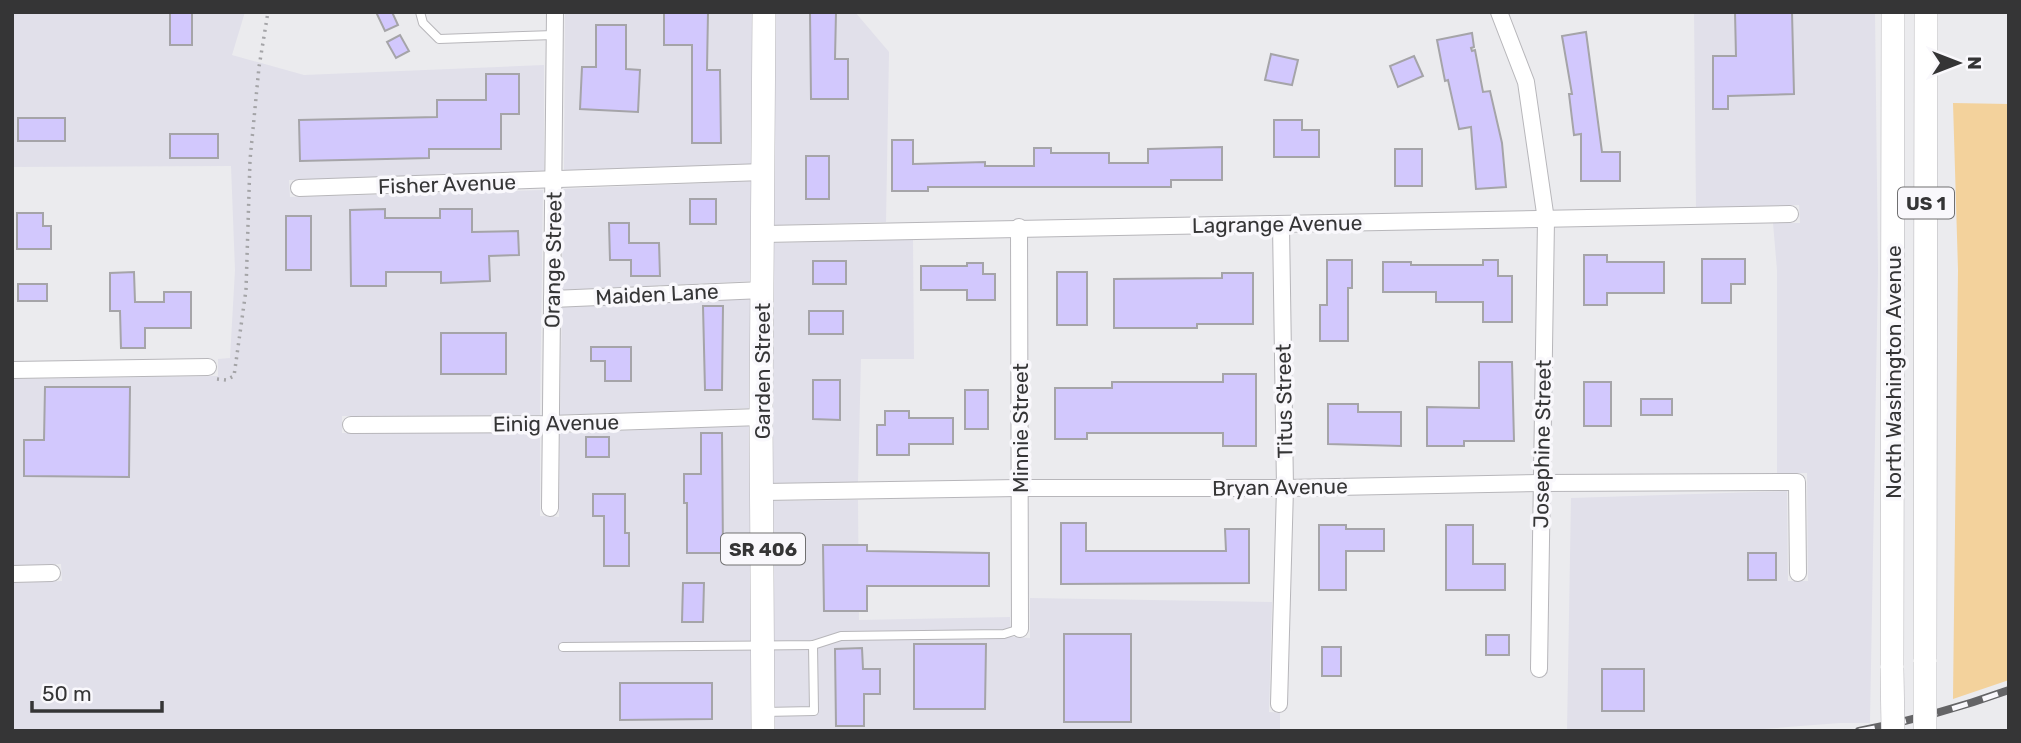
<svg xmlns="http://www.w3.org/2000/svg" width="2021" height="743" font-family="Rubik,sans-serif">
	<rect width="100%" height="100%" fill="#ebebee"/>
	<g fill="#e1e0ea">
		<polygon points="12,12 245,12 232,55 304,75 544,65 544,172 289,180 290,197 543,190 540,415 342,416 342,433 540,433 540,516 559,517 560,433 752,426 754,731 12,731 12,583 62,581 61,564 12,566 12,379 218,376 218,359 230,358 235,270 231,166 12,167"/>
		<polygon points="565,12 754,12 753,164 564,172"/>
		<polygon points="774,12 855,12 889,52 886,222 774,225"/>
		<polygon points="1694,12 1875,12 1878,270 1870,723 1840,723 1737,731 1567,731 1571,498 1787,491 1788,581 1808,581 1807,473 1777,473 1777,270 1773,223 1800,223 1799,205 1696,208"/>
		<polygon points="754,181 753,281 562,290 563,189"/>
		<polygon points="913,239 914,359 861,359 858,482 773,483 774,243"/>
		<polygon points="753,299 752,408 560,415 562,307"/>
		<polygon points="858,500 859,620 1010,617 1011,637 1030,638 1030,598 1272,602 1269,712 1280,713 1280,731 774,731 773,501"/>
	</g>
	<polygon fill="#f3d29c" points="1953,103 2009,104 2009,680 1953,699 1958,270"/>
	<g fill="#d2c8fd" stroke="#a5a4a8" stroke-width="2">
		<rect x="170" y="12" width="22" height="33"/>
		<polygon points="376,12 392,12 398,25 385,31"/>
		<polygon points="664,12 708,12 707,70 720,70 721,143 692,143 692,45 664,45"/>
		<polygon points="810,12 836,12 835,59 848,59 848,99 811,99"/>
		<polygon points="1735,12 1792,12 1794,94 1728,96 1728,109 1713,109 1713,56 1736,56"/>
		<polygon points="596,25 626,25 626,69 640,70 638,112 580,109 582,67 596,67"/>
		<polygon points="1586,32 1602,152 1620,152 1620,181 1581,181 1581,134 1574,135 1569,94 1572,94 1562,36"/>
		<polygon points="1472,33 1474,47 1471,48 1472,51 1475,50 1483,92 1490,91 1502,143 1506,187 1476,189 1471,127 1459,129 1448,80 1445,81 1437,40"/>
		<polygon points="400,35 409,51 396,58 387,42"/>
		<polygon points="1271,54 1298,60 1292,85 1265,80"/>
		<polygon points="1414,56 1423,76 1398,87 1390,66"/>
		<polygon points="486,74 519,74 519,114 501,114 501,149 429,149 429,158 300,161 299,120 437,117 437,100 486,100"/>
		<rect x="18" y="118" width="47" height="23"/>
		<polygon points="1274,120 1302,120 1302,130 1319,130 1319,157 1274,157"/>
		<rect x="170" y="134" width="48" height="24"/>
		<polygon points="892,140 913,140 913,164 985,162 985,166 1034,166 1034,148 1051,148 1051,153 1109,153 1109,163 1148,163 1148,149 1222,147 1222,180 1171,180 1171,187 928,187 928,191 892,191"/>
		<rect x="1395" y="149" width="27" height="37"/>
		<rect x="806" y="156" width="23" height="43"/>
		<rect x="690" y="199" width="26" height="25"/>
		<polygon points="385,209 385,218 440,218 440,209 472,209 472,232 518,231 519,255 489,256 490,281 441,283 441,272 386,272 386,286 351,286 350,210"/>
		<polygon points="17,213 43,213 43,226 51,226 51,249 17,249"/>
		<rect x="286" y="216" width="25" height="54"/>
		<polygon points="609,223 629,223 629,243 659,243 660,276 631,276 631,260 610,260"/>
		<polygon points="1584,255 1607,255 1607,262 1664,262 1664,293 1607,293 1607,305 1584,305"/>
		<polygon points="1702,259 1745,259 1745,284 1731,284 1731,303 1702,303"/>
		<polygon points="1327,260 1352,260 1352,288 1348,288 1348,341 1320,341 1320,305 1327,305"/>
		<polygon points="1483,260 1498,260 1498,276 1512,276 1512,322 1483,322 1483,302 1436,302 1436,292 1383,292 1383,262 1411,262 1411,265 1483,265"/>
		<rect x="813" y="261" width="33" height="23"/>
		<polygon points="967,263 983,263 983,274 995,274 995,300 967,300 967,290 921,290 921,266 967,266"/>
		<polygon points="134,272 135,302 164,302 164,292 191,292 191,328 145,328 145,348 121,348 120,311 110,311 110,273"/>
		<rect x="1057" y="272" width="30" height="53"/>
		<polygon points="1222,273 1253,273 1253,324 1197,324 1197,328 1114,328 1114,279 1222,278"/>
		<rect x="18" y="284" width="29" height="17"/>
		<polygon points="703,306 723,306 722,390 705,390"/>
		<rect x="809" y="311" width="34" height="23"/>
		<rect x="441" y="333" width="65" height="41"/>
		<polygon points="591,347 631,347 631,381 605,381 605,361 591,361"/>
		<polygon points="1479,362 1512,362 1514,441 1464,441 1464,446 1427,446 1427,407 1479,408"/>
		<polygon points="1223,374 1256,374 1256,446 1223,446 1223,433 1087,433 1087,439 1055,439 1055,388 1112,388 1112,382 1223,382"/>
		<polygon points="813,380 840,380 840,420 813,419"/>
		<rect x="1584" y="382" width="27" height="44"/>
		<polygon points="45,387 130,387 129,477 24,476 24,440 44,440"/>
		<rect x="965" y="390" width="23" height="39"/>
		<rect x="1641" y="399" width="31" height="16"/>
		<polygon points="1328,404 1358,404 1358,412 1401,412 1401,446 1328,444"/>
		<polygon points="885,411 909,411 909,418 953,418 953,444 909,444 909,455 877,455 877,425 885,425"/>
		<polygon points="701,433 722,433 723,553 687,553 687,503 684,503 684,474 701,474"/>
		<rect x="586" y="437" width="23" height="20"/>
		<polygon points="593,494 625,494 625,533 629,533 629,566 604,566 604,516 593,516"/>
		<polygon points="1061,523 1086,523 1086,551 1226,551 1225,529 1249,529 1249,583 1061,584"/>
		<polygon points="1319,525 1346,525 1346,529 1384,529 1384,551 1346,551 1346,590 1319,590"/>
		<polygon points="1446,525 1473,525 1473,564 1505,564 1505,590 1446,590"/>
		<polygon points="823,545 867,545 867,551 989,553 989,586 867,586 867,611 824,611"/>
		<rect x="1748" y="553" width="28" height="27"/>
		<polygon points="683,583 704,583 703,622 682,622"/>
		<rect x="1064" y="634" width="67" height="88"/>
		<rect x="1486" y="635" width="23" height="20"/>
		<polygon points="914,644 986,644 985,709 914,709"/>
		<rect x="1322" y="647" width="19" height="29"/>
		<polygon points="862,648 863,669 880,669 880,694 864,694 864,726 836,726 835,649"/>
		<rect x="1602" y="669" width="42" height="42"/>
		<polygon points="620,683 712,683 712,719 620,720"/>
	</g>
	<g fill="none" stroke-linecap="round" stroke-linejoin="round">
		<g stroke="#b7b6ba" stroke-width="10">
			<g id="service">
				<polyline points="420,12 423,23 439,39 554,35"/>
				<polyline points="563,647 813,645 841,636 1004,634 1020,629"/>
				<polyline points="764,712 814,711 813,645"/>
			</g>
		</g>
		<g stroke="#b7b6ba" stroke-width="18">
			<g id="minor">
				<polyline points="1499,12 1526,82 1546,220 1539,669"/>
				<polyline points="299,188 763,172"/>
				<polyline points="1019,227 1020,629"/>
				<path d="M764 234C1106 225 1448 223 1790 214"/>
				<polyline points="552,299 763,290"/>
				<polyline points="12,370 208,367"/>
				<polyline points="351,425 550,424 761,417"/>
				<polyline points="763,492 1020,488 1285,488 1541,483 1797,482 1798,573"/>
				<polyline points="550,508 555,12"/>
				<polyline points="12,574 52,573"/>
				<polyline points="1279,704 1285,488 1281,225"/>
			</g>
		</g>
		<g stroke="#b7b6ba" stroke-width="24">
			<g id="primary">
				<polyline points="1925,662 1926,12"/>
				<polyline points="1892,668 1893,12"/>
				<polyline points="763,731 761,417 764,12"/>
			</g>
		</g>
		<polyline stroke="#a4a4a7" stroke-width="3.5" stroke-dasharray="2 5" stroke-linecap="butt" points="217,379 226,380 234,376 246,290 250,160 259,67 268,12"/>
		<use href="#service" stroke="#fff" stroke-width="8"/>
		<use href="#minor" stroke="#fff" stroke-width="16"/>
		<use href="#primary" stroke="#fff" stroke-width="23"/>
		<g stroke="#646466" stroke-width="8">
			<path id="rail" d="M1859 731C1911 721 1959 708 2009 690"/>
		</g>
		<use href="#rail" stroke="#f9f8fc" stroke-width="5" stroke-dasharray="16" stroke-linecap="butt"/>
		<g stroke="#b7b6ba" stroke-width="24" stroke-linecap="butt">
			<g id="primary-bridge">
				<polyline points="1925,662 1925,731"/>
				<polyline points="1892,668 1893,731"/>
			</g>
		</g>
		<use href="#primary-bridge" stroke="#fff" stroke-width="23"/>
	</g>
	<g text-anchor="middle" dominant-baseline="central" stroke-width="7" stroke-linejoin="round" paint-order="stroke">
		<g fill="#f9f8fc" stroke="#707071" stroke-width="2">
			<rect x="1898" y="187.5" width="56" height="31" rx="5"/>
			<rect x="721" y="533.5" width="84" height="31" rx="5"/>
		</g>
		<g font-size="19" font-weight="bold" fill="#353536">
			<text x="1926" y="203">US 1</text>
			<text x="763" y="549">SR 406</text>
		</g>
		<g font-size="21" fill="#353536" stroke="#f9f8fc">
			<text transform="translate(447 184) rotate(-2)">Fisher Avenue</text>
			<text transform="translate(1277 224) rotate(-1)">Lagrange Avenue</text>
			<text transform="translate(553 260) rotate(-89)">Orange Street</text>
			<text transform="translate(657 294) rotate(-3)">Maiden Lane</text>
			<text transform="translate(762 371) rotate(-90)">Garden Street</text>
			<text transform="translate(1893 372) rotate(-90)">North Washington Avenue</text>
			<text transform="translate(1284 401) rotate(-91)">Titus Street</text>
			<text transform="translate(556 423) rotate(-1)">Einig Avenue</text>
			<text transform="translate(1020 428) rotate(-90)">Minnie Street</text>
			<text transform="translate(1542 444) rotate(-89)">Josephine Street</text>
			<text transform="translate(1280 487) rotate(-1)">Bryan Avenue</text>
		</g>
	</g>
	<rect width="2021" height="743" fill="none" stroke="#353536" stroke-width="28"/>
	<g transform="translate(1958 63) rotate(90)" stroke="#f9f8fc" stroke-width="5" paint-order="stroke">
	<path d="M0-5L12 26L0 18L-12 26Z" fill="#353536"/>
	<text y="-10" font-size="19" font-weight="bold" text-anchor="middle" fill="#353536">N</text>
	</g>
	<path d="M32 701v10h130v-10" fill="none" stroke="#353536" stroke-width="3.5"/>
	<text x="42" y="701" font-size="21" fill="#353536" stroke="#f9f8fc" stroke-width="5" paint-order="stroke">50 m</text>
</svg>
